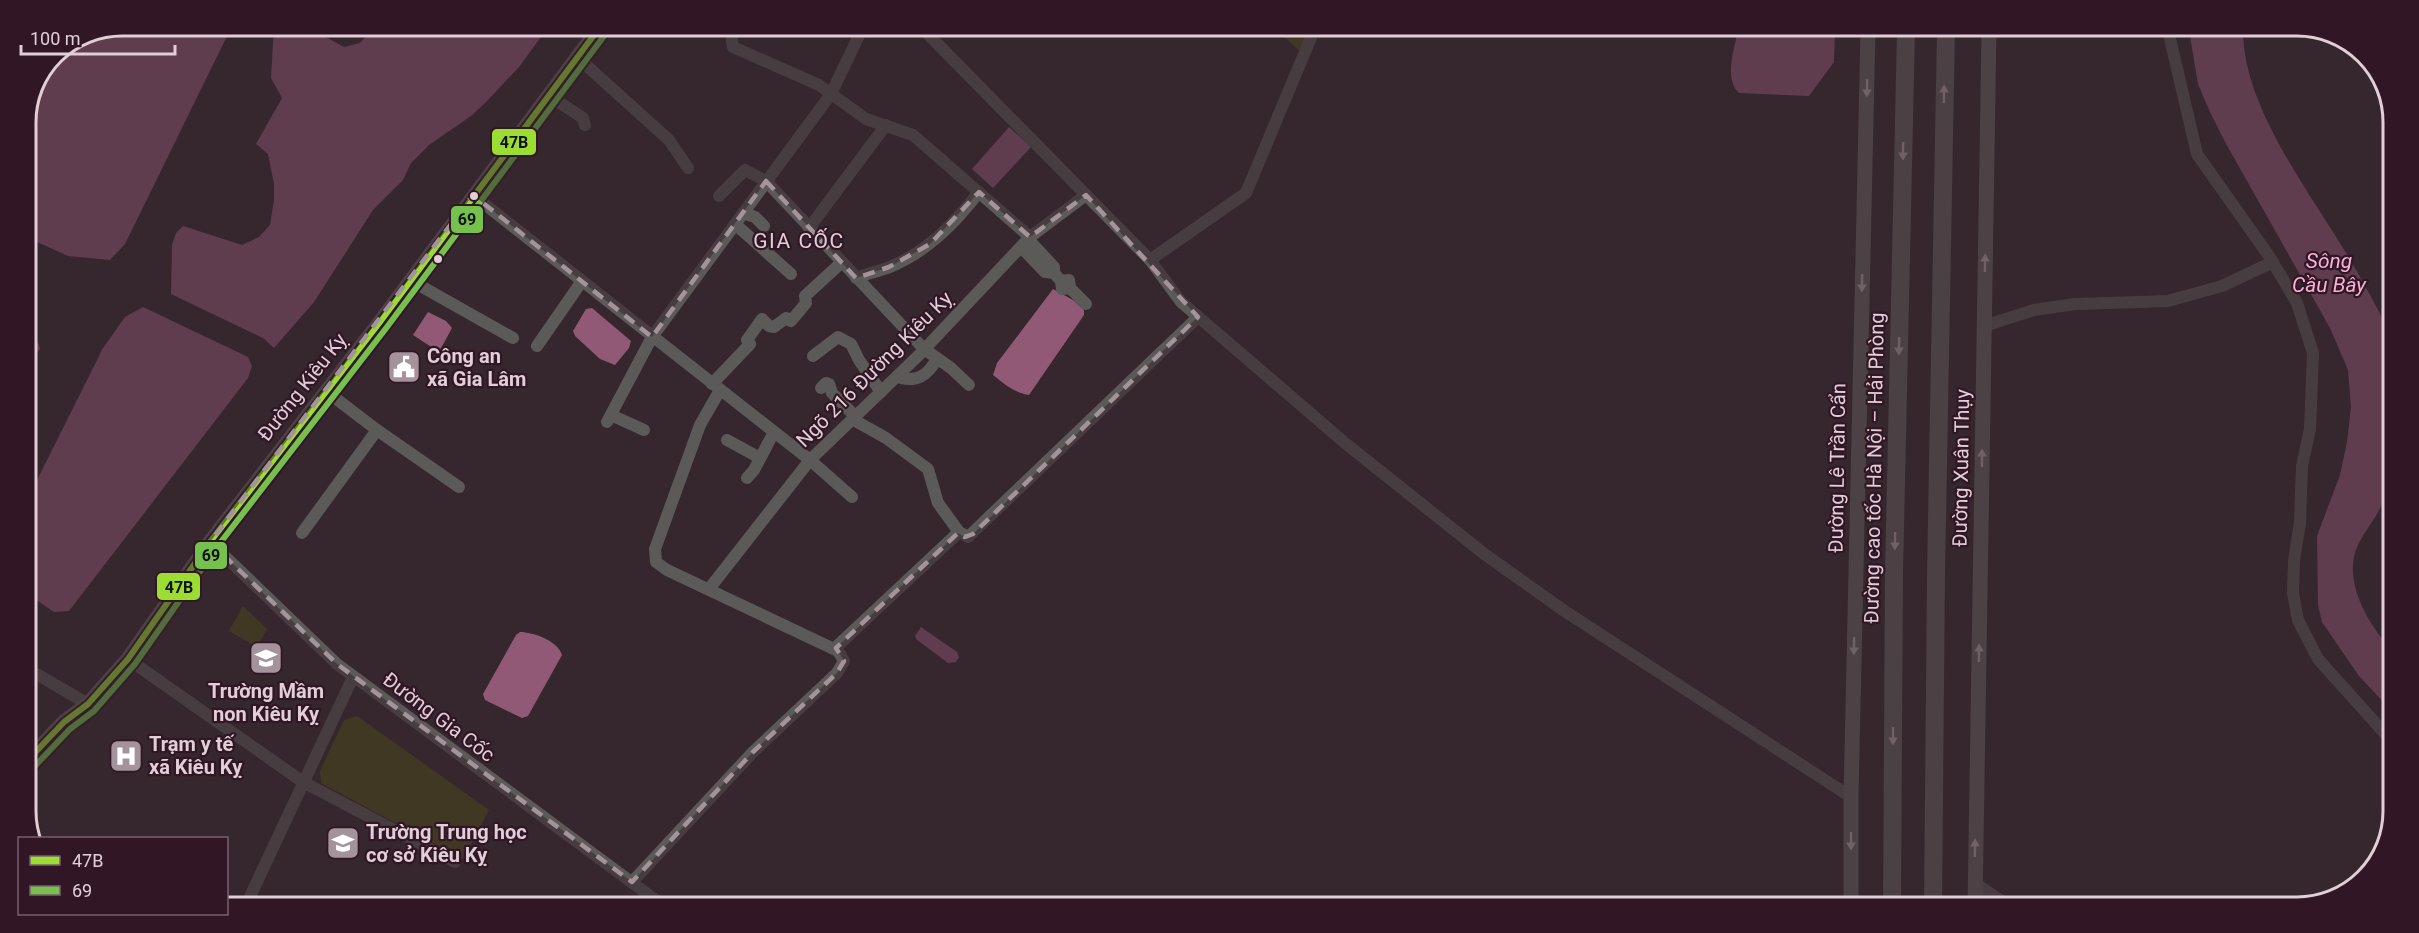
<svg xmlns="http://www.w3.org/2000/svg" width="2419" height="933" font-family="Roboto,sans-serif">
	<rect width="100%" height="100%" fill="#36262e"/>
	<g fill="#4f4f1a">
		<polygon points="1274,28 1313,28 1301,52"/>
		<polygon points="243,606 267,629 257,647 229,631"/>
		<polygon points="357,716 489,810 463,859 321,783 320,771 344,720"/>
	</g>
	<g fill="#915975">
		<polygon points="122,26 232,26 125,244 110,260 68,256 26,237 26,116 54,54"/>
		<polygon points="274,26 306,26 344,47 360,43 375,26 546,27 546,30 519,67 486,102 471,116 429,145 411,163 403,180 373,210 314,302 274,348 263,338 171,294 172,245 176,233 183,226 242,245 259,237 270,225 274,200 274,184 268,154 256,144 282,98 271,78"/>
		<path d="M1738 29 1835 30 1834 62 1809 96 1739 93C1723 78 1735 48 1738 29Z"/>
		<path d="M2189 30 2243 31C2244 118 2325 209 2365 286 2376 306 2388 325 2391 348 2393 363 2391 379 2391 394 2391 429 2393 464 2384 498 2379 515 2368 526 2360 541 2340 576 2366 621 2390 648L2389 708 2359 676 2322 622 2318 605 2317 536 2340 475 2347 442 2351 407 2348 370 2330 328 2225 142 2209 110 2198 84Z"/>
		<polygon points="1009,127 1031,147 993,188 972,169"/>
		<path d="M1053 289 1073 300 1084 310V315L1029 395C1016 394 1003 383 993 375L997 363Z"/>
		<path d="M26 305C34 312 29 320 32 330 34 337 39 341 40 349L37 353 26 355Z"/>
		<polygon points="143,307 248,357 252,366 248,378 69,611 54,612 26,593 26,502 103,348 125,317"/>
		<polygon points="592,308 631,341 629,348 615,365 600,359 575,336 573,331 586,309"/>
		<polygon points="428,312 446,321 452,328 439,352 413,335"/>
		<polygon points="921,627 957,652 959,657 956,662 948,663 916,639 915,636"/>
		<path d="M520 632C533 632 558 641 562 655L528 716 522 718 485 700 483 694 516 635Z"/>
	</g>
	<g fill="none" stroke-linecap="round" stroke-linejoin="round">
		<g stroke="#5c5a58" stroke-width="12">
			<polyline points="730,27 733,47 819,85 866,119 913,135 1030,237"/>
			<polyline points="921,27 1150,260 1181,302 1345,443 1483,553 1563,610 1851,797"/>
			<polyline points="2168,30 2197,154 2269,256 2297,303 2313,353 2310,429 2302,466 2300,523 2294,560 2293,593 2298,620 2318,659 2389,738"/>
			<polyline points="577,57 669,140 688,168"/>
			<polyline points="548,95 583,118 585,125"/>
			<polyline points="473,195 810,460 852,497"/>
			<polyline points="719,196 745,170 766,181 924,349 951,368 969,385"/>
			<polyline points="743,213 755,217 764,226"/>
			<polyline points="735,224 791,274"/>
			<polyline points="809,228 886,125"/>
			<polyline points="1028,239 1054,267 1054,273 1061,281 1062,289 1070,288 1069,280 1061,281"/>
			<polyline points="1021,247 1045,272 1054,273"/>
			<polyline points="1150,260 1246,193 1315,28"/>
			<path d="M856 278C868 273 881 271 892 266 929 250 955 223 979 192"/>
			<polyline points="410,280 513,338"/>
			<polyline points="1070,288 1086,304"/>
			<polyline points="1984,326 2034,310 2075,304 2168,301 2222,286 2273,262"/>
			<polyline points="537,346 582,281"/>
			<polyline points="813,356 838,337 851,344 859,360 881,392"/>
			<path d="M897 377C917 383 927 376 937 359"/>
			<polyline points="712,384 750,344 747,340 762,319 769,326 774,327 786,318 791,321 806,303 805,296 842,262"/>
			<polyline points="821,388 826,383 829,384 832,393 855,416"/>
			<polyline points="611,415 644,430"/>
			<polyline points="852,419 886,438 928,469 938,503 959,532 968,537 1198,317"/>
			<polyline points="607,422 652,337 831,94 863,27"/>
			<polyline points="377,430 459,487"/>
			<polyline points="727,440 760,458"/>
			<polyline points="747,478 754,470 774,432"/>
			<polyline points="302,533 377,430 326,391"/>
			<polyline points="210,542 337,664 661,904"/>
			<polyline points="709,589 810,460 918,356 1030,237 1086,195"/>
			<polyline points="834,649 959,532"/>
			<polyline points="128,659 303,782 455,862"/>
			<polyline points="26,668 88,704"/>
			<polyline points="632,882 753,752 837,673 844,661 838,651 667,570 656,562 655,549 700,425 720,390"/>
			<polyline points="1975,883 2010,907"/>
			<polyline points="247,903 353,677"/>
		</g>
		<g stroke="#666260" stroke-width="15">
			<polyline points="26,762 64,722 88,704 128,659 210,542 380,322 600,27"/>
			<polyline points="1851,906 1851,797 1868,30"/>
			<polyline points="1975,907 1989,30"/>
		</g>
		<g stroke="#655f5d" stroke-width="18">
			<polyline points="1892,907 1894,572 1906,30"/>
			<polyline points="1933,907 1936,573 1946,30"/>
		</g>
		<g stroke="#311725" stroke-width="10">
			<polyline id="bus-1" points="26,762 64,722 88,704 128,659 210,542 380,322 600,27"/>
		</g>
		<g stroke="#311725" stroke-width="10">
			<polyline id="bus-2" points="33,768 70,729 94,711 135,664 217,547 387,327 607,32"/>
		</g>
		<use href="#bus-1" stroke="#9cdd31" stroke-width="6"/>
		<use href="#bus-2" stroke="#76c04d" stroke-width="6"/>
	</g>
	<defs><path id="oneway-solid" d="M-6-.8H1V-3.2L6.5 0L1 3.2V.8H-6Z" transform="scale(1.5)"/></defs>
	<g fill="#b6a8ad">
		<use href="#oneway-solid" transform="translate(1867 88) rotate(91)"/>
		<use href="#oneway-solid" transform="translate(1985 263) rotate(-89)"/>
		<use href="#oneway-solid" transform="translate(1862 283) rotate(91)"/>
		<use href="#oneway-solid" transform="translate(1982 458) rotate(-89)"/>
		<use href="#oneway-solid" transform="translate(1854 646) rotate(91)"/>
		<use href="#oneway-solid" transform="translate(1979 653) rotate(-89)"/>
		<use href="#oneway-solid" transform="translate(1851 841) rotate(90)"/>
		<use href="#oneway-solid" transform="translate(1975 848) rotate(-89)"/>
	</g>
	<g fill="#b6a7ac">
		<use href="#oneway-solid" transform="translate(1944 94) rotate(-89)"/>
		<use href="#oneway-solid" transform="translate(1903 151) rotate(91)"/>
		<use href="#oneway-solid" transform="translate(1899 346) rotate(91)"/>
		<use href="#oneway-solid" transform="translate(1895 541) rotate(91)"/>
		<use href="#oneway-solid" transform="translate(1893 736) rotate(90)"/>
	</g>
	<path d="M0 0H2419V933H0ZM766 181 856 278 889 267 930 244 979 192 1030 237 1086 195 1198 317 973 534 965 537 958 533 836 648 844 661 837 673 753 752 632 882 337 664 210 542 473 195 652 337Z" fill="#36262e" fill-opacity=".55" fill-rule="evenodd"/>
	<path fill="none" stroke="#a5939b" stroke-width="4.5" stroke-dasharray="12 8" stroke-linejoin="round" d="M766 181 856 278 889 267 930 244 979 192 1030 237 1086 195 1198 317 973 534 965 537 958 533 836 648 844 661 837 673 753 752 632 882 337 664 210 542 473 195 652 337Z"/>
	<defs>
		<g id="civic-square" transform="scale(1.725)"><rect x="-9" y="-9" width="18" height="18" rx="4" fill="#a5939b" stroke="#311725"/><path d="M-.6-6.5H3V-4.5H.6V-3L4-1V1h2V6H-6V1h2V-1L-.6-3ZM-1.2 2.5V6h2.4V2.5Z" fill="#fff"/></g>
		<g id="school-square" transform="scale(1.725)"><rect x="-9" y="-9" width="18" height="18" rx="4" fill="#a5939b" stroke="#311725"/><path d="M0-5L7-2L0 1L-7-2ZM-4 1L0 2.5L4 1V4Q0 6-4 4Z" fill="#fff"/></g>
		<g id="hospital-square" transform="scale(1.725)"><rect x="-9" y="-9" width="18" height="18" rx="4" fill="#a5939b" stroke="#311725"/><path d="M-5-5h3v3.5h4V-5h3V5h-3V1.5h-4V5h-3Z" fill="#fff"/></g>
	</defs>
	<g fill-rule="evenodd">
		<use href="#civic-square" x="404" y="367"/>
		<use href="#school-square" x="266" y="658"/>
		<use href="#hospital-square" x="126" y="756"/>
		<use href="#school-square" x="343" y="843"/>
	</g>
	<g fill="#e1ced6" stroke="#311725" stroke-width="2">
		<circle cx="474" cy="196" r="5"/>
		<circle cx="438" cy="259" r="5"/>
	</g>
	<g text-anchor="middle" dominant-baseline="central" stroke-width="4.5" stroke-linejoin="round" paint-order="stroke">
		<g font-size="20" font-weight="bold" fill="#e1ced6" stroke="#311725" text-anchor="start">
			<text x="427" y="356">Công an<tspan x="427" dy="23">xã Gia Lâm</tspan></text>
			<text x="266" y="691" text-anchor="middle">Trường Mầm<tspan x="266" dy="23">non Kiêu Kỵ</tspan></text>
			<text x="149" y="744">Trạm y tế<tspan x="149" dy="23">xã Kiêu Kỵ</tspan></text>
			<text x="366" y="832">Trường Trung học<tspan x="366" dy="23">cơ sở Kiêu Kỵ</tspan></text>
		</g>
		<g font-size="20" fill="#e1ced6" stroke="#311725">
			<text transform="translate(874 369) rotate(-45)">Ngõ 216 Đường Kiêu Kỵ</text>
			<text transform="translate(302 387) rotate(-52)">Đường Kiêu Kỵ</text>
			<text transform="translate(1837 468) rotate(-89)">Đường Lê Trần Cẩn</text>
			<text transform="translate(1874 468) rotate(-89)">Đường cao tốc Hà Nội – Hải Phòng</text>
			<text transform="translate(1961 468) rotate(-89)">Đường Xuân Thụy</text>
			<text transform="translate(439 717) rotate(37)">Đường Gia Cốc</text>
		</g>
		<g font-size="21" letter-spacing="1.5" fill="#e1ced6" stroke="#311725">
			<text x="799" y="241">GIA CỐC</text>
		</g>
		<g font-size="21" font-style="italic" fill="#f9b2d5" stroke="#311725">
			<text x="2329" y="261">Sông<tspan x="2329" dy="24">Cầu Bây</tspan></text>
		</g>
	</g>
	<path d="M0 0H2419V933H0ZM122 36H2297A86 86 0 0 1 2383 122V811A86 86 0 0 1 2297 897H122A86 86 0 0 1 36 811V122A86 86 0 0 1 122 36Z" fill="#311725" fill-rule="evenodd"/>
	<path fill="none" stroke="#e1ced6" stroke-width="3" d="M122 36H2297A86 86 0 0 1 2383 122V811A86 86 0 0 1 2297 897H122A86 86 0 0 1 36 811V122A86 86 0 0 1 122 36Z"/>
	<g stroke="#311725" stroke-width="2">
		<rect x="491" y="128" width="46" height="28" rx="6" fill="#9cdd31"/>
		<rect x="450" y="205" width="34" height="29" rx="6" fill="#76c04d"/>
		<rect x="194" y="541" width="34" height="29" rx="6" fill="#76c04d"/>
		<rect x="156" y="572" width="45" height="29" rx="6" fill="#9cdd31"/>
	</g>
	<g font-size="16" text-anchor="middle" font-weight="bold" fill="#111">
		<text x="514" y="148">47B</text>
		<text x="467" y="225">69</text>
		<text x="211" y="561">69</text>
		<text x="179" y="593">47B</text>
	</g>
	<rect x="18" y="837" width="210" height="78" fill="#311725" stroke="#77606c" stroke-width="1.5"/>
	<rect x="30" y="856" width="30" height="9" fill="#9cdd31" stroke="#77606c" stroke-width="1.5"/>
	<text x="72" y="867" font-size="18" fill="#e1ced6">47B</text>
	<rect x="30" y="886" width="30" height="9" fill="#76c04d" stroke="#77606c" stroke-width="1.5"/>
	<text x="72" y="897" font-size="18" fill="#e1ced6">69</text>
	<path d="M21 45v9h154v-9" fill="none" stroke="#e1ced6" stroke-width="3"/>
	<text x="30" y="45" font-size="18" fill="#e1ced6" stroke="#311725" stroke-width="4.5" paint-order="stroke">100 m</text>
</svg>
